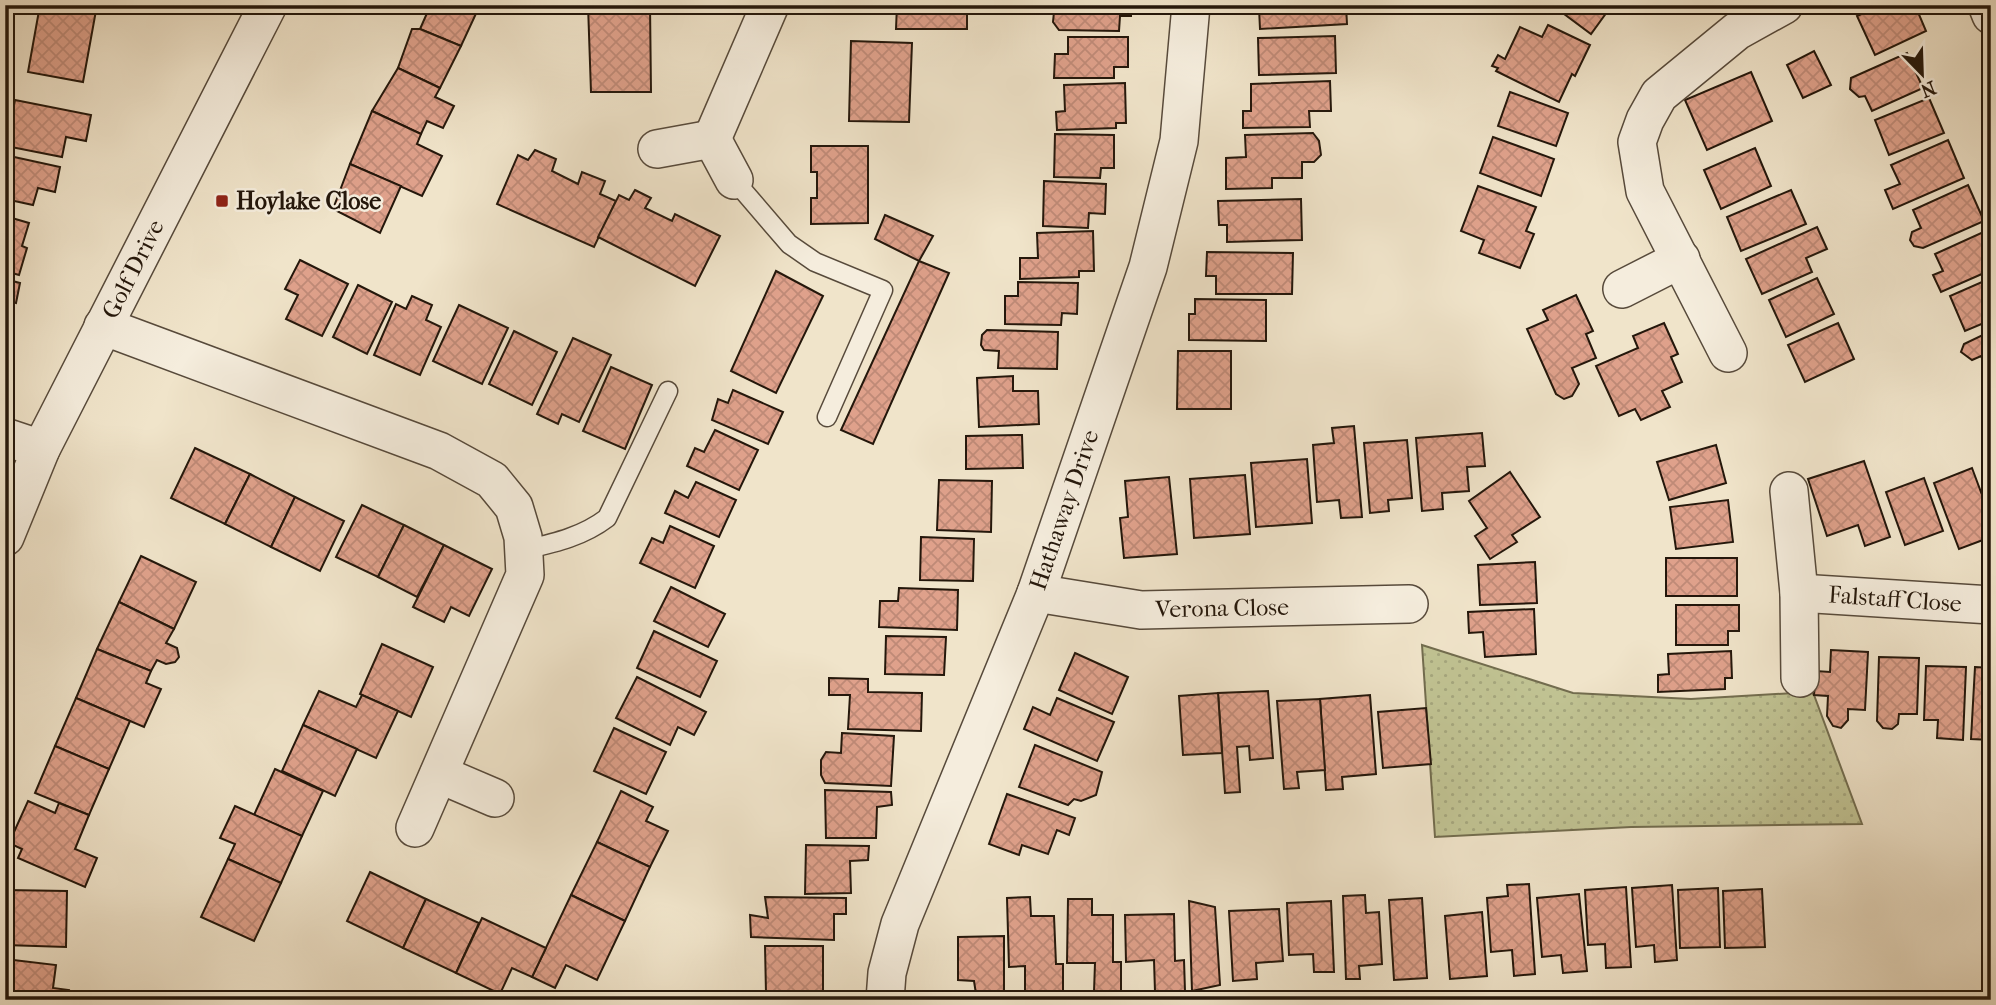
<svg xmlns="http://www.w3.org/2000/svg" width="1996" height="1005" font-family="'IM FELL French Canon',serif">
	<defs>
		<pattern id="grass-dots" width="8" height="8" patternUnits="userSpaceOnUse" patternTransform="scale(1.75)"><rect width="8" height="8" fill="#c0c292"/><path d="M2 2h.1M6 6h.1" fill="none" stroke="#a5a67d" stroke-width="1.8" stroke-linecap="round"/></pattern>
		<pattern id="building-cross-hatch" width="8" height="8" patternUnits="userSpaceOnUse" patternTransform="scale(1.75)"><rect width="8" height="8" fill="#dfa18b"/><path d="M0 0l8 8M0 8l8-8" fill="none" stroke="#bf8a77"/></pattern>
	</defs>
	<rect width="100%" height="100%" fill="#f0e4ca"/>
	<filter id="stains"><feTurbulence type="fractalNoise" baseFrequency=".00286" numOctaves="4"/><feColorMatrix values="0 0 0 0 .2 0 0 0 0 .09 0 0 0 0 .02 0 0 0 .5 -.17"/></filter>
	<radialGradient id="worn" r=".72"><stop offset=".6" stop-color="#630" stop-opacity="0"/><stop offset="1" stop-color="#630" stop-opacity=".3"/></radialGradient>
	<polygon fill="url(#grass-dots)" stroke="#726c4e" stroke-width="2" points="1422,645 1573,693 1691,699 1811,692 1814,695 1862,824 1631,827 1435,837"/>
	<g fill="url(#building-cross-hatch)" stroke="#24170b" stroke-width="2">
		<polygon points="40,5 97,5 83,82 28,72"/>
		<polygon points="414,5 480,5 461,46 420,29 428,11"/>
		<polygon points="588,5 650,5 651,92 591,92"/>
		<polygon points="897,5 967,5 967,29 896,29"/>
		<polygon points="1059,5 1131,5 1131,16 1120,16 1119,31 1059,30 1053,22 1054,12"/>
		<polygon points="1247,5 1346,5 1347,24 1260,29 1259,8 1247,9"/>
		<polygon points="1552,5 1612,5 1591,34"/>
		<polygon points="1881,5 1915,5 1926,31 1875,55 1857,16"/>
		<polygon points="1548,25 1590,45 1575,76 1572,74 1559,102 1496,71 1498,68 1492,66 1498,55 1505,59 1520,27 1542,37"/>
		<polygon points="412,29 420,29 461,46 440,88 398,68"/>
		<polygon points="1335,36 1336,73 1259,75 1258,38"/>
		<polygon points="1068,37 1128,37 1128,67 1114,67 1114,78 1054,78 1055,54 1068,54"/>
		<polygon points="851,41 912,43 909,122 849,121"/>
		<polygon points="1814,51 1831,85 1803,98 1787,65"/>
		<polygon points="1907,53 1923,88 1872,111 1865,96 1859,97 1850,89 1851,78"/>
		<polygon points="398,68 440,88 435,97 454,106 443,128 427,121 421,134 372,111"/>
		<polygon points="1751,72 1772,121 1707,150 1685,100"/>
		<polygon points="1330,81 1331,111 1309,111 1310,127 1243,128 1243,111 1251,111 1251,84"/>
		<polygon points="1125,83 1126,123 1116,123 1116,128 1057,130 1056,112 1065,111 1064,85"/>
		<polygon points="1510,92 1568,113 1556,146 1498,126"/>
		<polygon points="1929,98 1944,133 1889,155 1875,120"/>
		<polygon points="15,100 91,115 86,141 66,137 62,157 6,146"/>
		<polygon points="372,111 421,134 417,144 442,156 422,196 350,164"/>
		<polygon points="1313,133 1319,141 1321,155 1314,162 1302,162 1302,178 1272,178 1272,188 1226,189 1226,158 1246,157 1245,135"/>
		<polygon points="1055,134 1114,135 1114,168 1101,168 1100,178 1054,177"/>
		<polygon points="1493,137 1554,159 1541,196 1480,173"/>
		<polygon points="1948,140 1964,178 1893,209 1885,190 1900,184 1891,165"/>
		<polygon points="811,146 868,146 868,223 811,224 811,198 817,198 817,172 811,172"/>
		<polygon points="1755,148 1771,186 1721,209 1704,170"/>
		<polygon points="535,150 556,159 552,171 578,184 582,172 605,181 600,194 616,201 594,247 497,204 518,155 528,160"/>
		<polygon points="5,155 60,167 55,192 38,188 33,205 5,199"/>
		<polygon points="350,164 401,186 380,233 333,209"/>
		<polygon points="1044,181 1106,184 1105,214 1089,213 1088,228 1043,226"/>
		<polygon points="1968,185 1984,221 1923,248 1914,246 1910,240 1912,232 1921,228 1913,210"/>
		<polygon points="1478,186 1536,207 1526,231 1534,234 1520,268 1479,253 1484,240 1461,231"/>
		<polygon points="635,190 651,198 645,208 672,221 675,214 720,236 695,286 598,237 619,195 629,200"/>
		<polygon points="1791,190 1806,224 1741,251 1727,217"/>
		<polygon points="1301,199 1302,240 1227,242 1227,225 1219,225 1218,201"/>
		<polygon points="885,215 933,236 919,261 875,239"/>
		<polygon points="5,216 29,223 22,246 27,248 19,275 5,271"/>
		<polygon points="1817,227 1827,249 1806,258 1812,272 1762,294 1746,259"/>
		<polygon points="1990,229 1991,270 1941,292 1933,275 1943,271 1935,254"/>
		<polygon points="1093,231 1094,271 1079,271 1079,277 1020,279 1020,258 1038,258 1037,233"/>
		<polygon points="1207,252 1293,253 1292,294 1216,294 1216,276 1206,276"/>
		<polygon points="300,260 348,284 322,336 286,319 298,295 285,289"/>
		<polygon points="919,261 949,273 873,444 841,430"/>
		<polygon points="776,271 823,296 776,393 731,371"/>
		<polygon points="1817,278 1834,314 1786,337 1769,300"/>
		<polygon points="1991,278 1991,320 1965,331 1950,296"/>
		<polygon points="5,279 20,283 16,303 8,301 5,311"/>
		<polygon points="1018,282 1078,283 1077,314 1062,313 1061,325 1005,324 1005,296 1018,296"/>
		<polygon points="358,285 392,302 367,354 333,337"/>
		<polygon points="1576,295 1593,331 1586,334 1596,358 1572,368 1579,384 1572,396 1564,399 1556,394 1527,329 1548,320 1543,310"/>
		<polygon points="412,296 432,305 426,320 441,327 420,375 374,355 396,304 406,309"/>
		<polygon points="1195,299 1266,300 1266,341 1189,340 1189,314 1195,314"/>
		<polygon points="459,305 508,328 482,384 433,361"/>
		<polygon points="1664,323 1678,354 1671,357 1682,382 1662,391 1670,407 1641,420 1635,409 1619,416 1596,366 1638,348 1633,336"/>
		<polygon points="1838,323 1854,359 1805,382 1788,345"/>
		<polygon points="987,330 1058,332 1057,369 998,368 999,351 984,350 981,345 982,335"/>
		<polygon points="514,331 557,352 532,405 489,384"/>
		<polygon points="1991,331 1991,375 1990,375 1981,356 1972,360 1961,352 1964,344"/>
		<polygon points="573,338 611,355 579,422 562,414 558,424 537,414"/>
		<polygon points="1178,351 1231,351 1231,409 1177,409"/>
		<polygon points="611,367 652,385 625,449 583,431"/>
		<polygon points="1013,376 1013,391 1038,391 1039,424 979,427 977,378"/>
		<polygon points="733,390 783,412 768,444 712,420 718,399 728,403"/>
		<polygon points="1354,426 1362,517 1341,518 1339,500 1317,502 1313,445 1334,443 1332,428"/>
		<polygon points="715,430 758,450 739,490 687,466 695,448 704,452"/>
		<polygon points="1482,433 1485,466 1467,467 1469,491 1442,493 1443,509 1422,511 1416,438"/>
		<polygon points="1022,435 1023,468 966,469 966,436"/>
		<polygon points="1407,440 1412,498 1388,500 1389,511 1370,513 1364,443"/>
		<polygon points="1716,445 1726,483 1669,500 1657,462"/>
		<polygon points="195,448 250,474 225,524 171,498"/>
		<polygon points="1307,459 1312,523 1256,527 1251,463"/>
		<polygon points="1864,461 1890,537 1865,546 1858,525 1827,536 1808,479"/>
		<polygon points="1972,468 1991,519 1991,537 1959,549 1934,483"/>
		<polygon points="1510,472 1540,517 1512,535 1517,542 1490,559 1475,536 1487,528 1469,501"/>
		<polygon points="250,474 295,497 271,547 225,524"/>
		<polygon points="1245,475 1250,534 1194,538 1190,479"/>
		<polygon points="1169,477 1177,554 1124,558 1120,518 1128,517 1125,481"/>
		<polygon points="1924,478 1943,531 1905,545 1886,492"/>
		<polygon points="939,480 992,481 991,532 937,530"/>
		<polygon points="696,482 736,500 719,537 665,513 675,491 688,498"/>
		<polygon points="295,497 344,521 320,571 271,547"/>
		<polygon points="1728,500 1733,542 1676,549 1670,507"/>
		<polygon points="362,505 404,525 378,577 336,557"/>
		<polygon points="404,525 444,545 417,597 378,577"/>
		<polygon points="670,526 714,546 695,588 640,563 652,538 663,543"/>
		<polygon points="921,537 974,539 973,581 920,580"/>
		<polygon points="444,545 492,569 469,616 451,607 444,622 413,607"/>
		<polygon points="141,556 196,582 174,629 119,602"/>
		<rect x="1666" y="558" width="71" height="38"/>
		<polygon points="1535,562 1537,603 1480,605 1478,565"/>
		<polygon points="671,587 725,614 708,647 654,621"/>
		<polygon points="899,588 958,590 957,630 879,627 880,601 898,601"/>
		<polygon points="119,602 174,629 166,643 177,648 179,657 175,662 166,664 157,660 151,671 97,649"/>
		<polygon points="1676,605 1739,605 1739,631 1728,631 1728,645 1676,645"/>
		<polygon points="1534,609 1536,654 1485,657 1483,632 1469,633 1468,612"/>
		<polygon points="654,631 717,661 700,697 637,668"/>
		<polygon points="886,636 946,637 944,675 885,674"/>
		<polygon points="382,644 433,667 411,717 360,694"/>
		<polygon points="97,649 151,671 146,683 161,689 144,727 76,698"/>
		<polygon points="1831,650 1868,652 1865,710 1848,709 1848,720 1841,728 1833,726 1827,716 1828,696 1814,695 1816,671 1830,672"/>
		<polygon points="1731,651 1732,678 1725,678 1725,689 1658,692 1658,675 1669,674 1668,654"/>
		<polygon points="1075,653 1128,677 1112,714 1059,690"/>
		<polygon points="1879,657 1919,658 1917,714 1899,714 1898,724 1892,729 1883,728 1877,721"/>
		<polygon points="1926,666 1966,667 1963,740 1937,738 1938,720 1924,720"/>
		<polygon points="1975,667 1991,668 1991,740 1971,739"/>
		<polygon points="637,677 706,712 694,735 678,727 670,745 616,718"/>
		<polygon points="829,678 868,679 868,692 922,693 921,731 848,729 850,695 829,695"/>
		<polygon points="319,691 356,707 362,695 398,711 376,758 303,725"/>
		<polygon points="1268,691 1273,758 1250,760 1249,746 1237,747 1240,792 1225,793 1218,693"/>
		<polygon points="1218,693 1222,753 1183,755 1179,696"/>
		<polygon points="1370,695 1376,774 1342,777 1343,789 1326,790 1320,699"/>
		<polygon points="76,698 130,721 109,769 55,746"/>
		<polygon points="1057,698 1114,722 1097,761 1024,729 1033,707 1050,715"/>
		<polygon points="1320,699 1325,770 1297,772 1299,788 1284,789 1277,701"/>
		<polygon points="1426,708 1431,764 1383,768 1378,712"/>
		<polygon points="303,725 357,749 335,796 282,771"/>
		<polygon points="614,728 666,752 646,794 594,771"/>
		<polygon points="842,733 894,736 891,786 825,783 821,775 821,760 826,752 841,753"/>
		<polygon points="1035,745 1102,772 1096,795 1081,801 1074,799 1068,805 1019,787"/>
		<polygon points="55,746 109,769 89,815 35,793"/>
		<polygon points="275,769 323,791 302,836 254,815"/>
		<polygon points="825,790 891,792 892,805 877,807 876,838 826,838"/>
		<polygon points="621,791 653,807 646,821 668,831 650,867 597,842"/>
		<polygon points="1007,794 1075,818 1069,835 1057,830 1048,854 1022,845 1019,855 989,844"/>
		<polygon points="28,801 55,813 59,803 89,815 75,849 97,858 85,887 18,858 22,849 9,843"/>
		<polygon points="235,806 302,836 281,883 228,859 235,844 220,838"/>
		<polygon points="597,842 650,867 625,921 571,895"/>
		<polygon points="806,845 869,846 868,860 850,861 851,893 805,894"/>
		<polygon points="228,859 281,883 254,941 201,917"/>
		<polygon points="370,872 426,899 403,948 347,921"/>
		<polygon points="1529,884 1535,974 1514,976 1512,950 1491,952 1487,898 1508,896 1507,885"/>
		<polygon points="1672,885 1677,960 1655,962 1654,945 1636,947 1632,888"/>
		<polygon points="1626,887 1631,967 1606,968 1605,944 1588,945 1585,890"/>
		<polygon points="1718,888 1720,947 1680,948 1678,890"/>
		<polygon points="1762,889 1765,947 1725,948 1723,891"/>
		<polygon points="5,890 67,891 66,947 5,945"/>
		<polygon points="1579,894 1587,971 1563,973 1561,955 1542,957 1537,898"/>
		<polygon points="571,895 625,921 597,980 566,965 555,988 532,977"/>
		<polygon points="1365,895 1366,913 1379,912 1382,964 1359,966 1360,979 1346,979 1343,896"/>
		<polygon points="765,897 846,898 846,914 834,914 834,940 751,937 750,915 768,918"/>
		<polygon points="1030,897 1031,916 1054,916 1056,964 1063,964 1063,994 1025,995 1025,966 1009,967 1007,898"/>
		<polygon points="1422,898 1427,978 1394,980 1389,900"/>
		<polygon points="426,899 479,923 456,973 403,948"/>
		<polygon points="1068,899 1092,899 1092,915 1113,915 1113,962 1121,962 1121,992 1094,992 1095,963 1067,963"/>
		<polygon points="1189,901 1215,907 1220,985 1192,991"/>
		<polygon points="1331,901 1334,972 1314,972 1313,954 1289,955 1287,903"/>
		<polygon points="1279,909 1283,961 1256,963 1257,979 1233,981 1229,911"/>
		<polygon points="1482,912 1487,976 1450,979 1445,916"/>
		<polygon points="1174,914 1175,961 1184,960 1185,991 1155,992 1154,960 1126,962 1125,915"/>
		<polygon points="482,918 546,948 532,977 512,968 500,994 456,973"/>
		<polygon points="1004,936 1004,994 976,994 974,981 958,980 958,937"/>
		<polygon points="765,946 823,946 823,992 766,993"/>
		<polygon points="5,959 56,965 53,988 69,990 68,1000 5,1000"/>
		<polygon points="638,995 646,997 648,1000 627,1000"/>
	</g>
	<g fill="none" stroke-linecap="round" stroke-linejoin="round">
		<g stroke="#574a3b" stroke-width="21">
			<g id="service">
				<polyline points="734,180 789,244 815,262 883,290 827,417"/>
				<path d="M524 550C554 543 582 537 607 518L668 391"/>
			</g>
		</g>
		<g stroke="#574a3b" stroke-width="40">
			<g id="minor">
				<polyline points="1987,5 1991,15"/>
				<polyline points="712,139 770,5"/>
				<polyline points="657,149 712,139 734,180"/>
				<polyline points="1622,289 1681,259"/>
				<polyline points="103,326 439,451 492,480 514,507 523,537 525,575 415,828"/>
				<polyline points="1728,353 1645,191 1637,142 1645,120 1659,95 1737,31 1784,5"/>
				<polyline points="5,437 41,449"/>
				<polyline points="1789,491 1799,593 1800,678"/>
				<polyline points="5,537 41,449 268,5"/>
				<polyline points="1036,593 1141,610 1409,604"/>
				<polyline points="1799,593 1991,605"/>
				<polyline points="439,774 495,798"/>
				<polyline points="885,1000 887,973 900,924 1036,593 1148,267 1179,141 1191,5"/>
			</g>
		</g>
		<use href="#service" stroke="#f5eddd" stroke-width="18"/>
		<use href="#minor" stroke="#f5eddd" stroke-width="37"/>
	</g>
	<rect fill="#8f2418" stroke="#f5eddd" stroke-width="2.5" x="215" y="194" width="14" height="14" rx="3.5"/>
	<g text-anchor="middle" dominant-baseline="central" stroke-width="5" stroke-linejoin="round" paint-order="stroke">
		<g font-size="24" font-weight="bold" fill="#24170b" stroke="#f5eddd" text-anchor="start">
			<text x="236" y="201">Hoylake Close</text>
		</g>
		<g font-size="24" fill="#24170b" stroke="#f5eddd">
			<text transform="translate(133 269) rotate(-63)">Golf Drive</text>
			<text transform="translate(1064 510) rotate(-71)">Hathaway Drive</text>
			<text transform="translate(1895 599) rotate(4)">Falstaff Close</text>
			<text transform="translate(1222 608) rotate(-1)">Verona Close</text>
		</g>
	</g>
	<rect width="1996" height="1005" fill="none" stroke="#f0e4ca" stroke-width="28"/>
	<rect x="7" y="7" width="1982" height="991" fill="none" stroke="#24170b" stroke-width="3.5"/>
	<rect x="14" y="14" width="1968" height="977" fill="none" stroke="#24170b" stroke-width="2"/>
	<g transform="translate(1922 74) rotate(157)" stroke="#f5eddd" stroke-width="5" paint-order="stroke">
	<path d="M0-5L12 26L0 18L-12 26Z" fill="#24170b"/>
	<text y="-10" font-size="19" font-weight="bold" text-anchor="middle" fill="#24170b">N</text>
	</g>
	<rect width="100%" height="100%" filter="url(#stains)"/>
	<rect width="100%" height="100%" fill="url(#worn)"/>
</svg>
